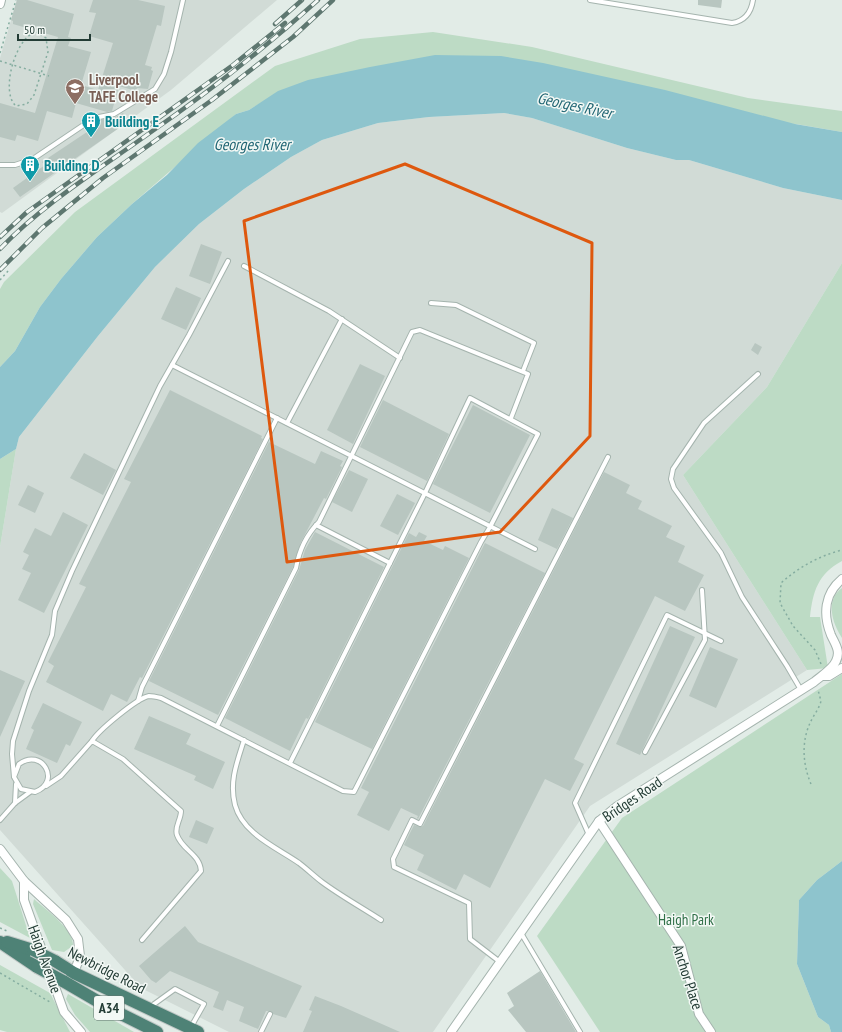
<svg xmlns="http://www.w3.org/2000/svg" width="842" height="1032" font-family="'PT Sans Narrow',sans-serif">
	<rect width="100%" height="100%" fill="#e2ece7"/>
	<g fill="#d1dbd6">
		<polygon points="17,0 277,0 171,90 2,213 0,212 0,58"/>
		<polygon points="504,113 532,118 627,148 676,160 689,160 783,188 842,200 842,263 767,387 683,475 807,670 590,806 433,1032 229,1032 141,988 0,830 0,547 16,449 19,437 98,336 155,267 199,224 244,189 291,157 322,140 378,123 429,117"/>
	</g>
	<g fill="#bddbc5">
		<polygon points="433,32 532,47 748,98 842,111 842,132 796,124 264,101 249,110 236,114 132,204 97,237 61,279 40,307 15,351 0,367 0,289 4,282 75,212 275,66 360,39"/>
		<path d="M842 263V561C818 574 813 591 810 617H820L828 668 807 670 683 475 767 387Z"/>
		<polygon points="16,449 0,547 0,459"/>
		<path d="M842 588V638C832 623 825 600 842 588Z"/>
		<polygon points="842,674 842,861 817,880 799,900 797,964 818,1017 829,1025 831,1032 600,1032 537,936 622,818"/>
		<polygon points="0,868 12,881 30,938 0,922"/>
		<path d="M34 899C46 910 75 930 73 947H71L64 952 52 950 33 904Z"/>
		<polygon points="0,965 50,993 70,1032 7,1032 0,1030"/>
		<polygon points="68,994 134,1032 90,1032 75,1015 66,999"/>
	</g>
	<g fill="#8ec4cd">
		<polygon points="435,55 501,56 543,63 665,90 795,124 842,132 842,200 783,188 689,160 676,160 627,148 532,118 504,113 429,117 378,123 322,140 291,157 244,189 199,224 155,267 98,336 19,437 16,449 0,459 0,367 15,351 40,307 61,279 97,237 132,204 167,175 198,143 236,114 249,110 278,91 308,80 370,67"/>
		<polygon points="842,861 842,1032 831,1032 829,1025 818,1017 797,964 799,900 817,880"/>
	</g>
	<g fill="#b8c6c0">
		<polygon points="17,0 27,0 74,14 68,37 71,38 68,46 91,52 81,85 98,90 113,43 89,36 96,13 89,12 93,0 138,0 165,6 161,26 157,25 145,65 152,67 151,70 153,71 148,89 137,88 136,91 119,86 112,111 107,112 76,103 72,118 47,111 38,141 17,135 15,141 0,137 0,103 35,113 58,37 13,24 13,21 11,20"/>
		<polygon points="698,0 722,0 721,8 698,5"/>
		<polygon points="123,113 129,121 20,197 13,188 45,165 42,162 90,130 89,128 99,120 109,118 109,121"/>
		<polygon points="201,244 222,252 210,284 189,276"/>
		<polygon points="176,287 201,298 186,330 161,319"/>
		<polygon points="755,343 762,347 758,355 751,350"/>
		<polygon points="360,364 385,376 353,444 327,430"/>
		<polygon points="170,390 262,436 261,438 263,439 142,678 140,677 127,702 111,694 103,711 46,682 54,666 48,662 86,587 79,584 131,482 124,479"/>
		<polygon points="383,400 449,434 427,481 360,447"/>
		<polygon points="473,405 530,435 490,513 433,484"/>
		<polygon points="269,442 315,464 321,451 343,461 340,466 342,467 326,499 324,498 301,542 293,567 218,715 149,681"/>
		<polygon points="84,453 116,470 103,495 70,478"/>
		<polygon points="349,470 368,479 352,512 332,502"/>
		<polygon points="604,472 630,485 626,493 642,501 638,509 672,526 666,537 685,546 678,562 704,575 685,611 655,596 574,759 584,764 570,791 545,779 490,888 464,874 456,890 417,870 424,855 404,845 414,825 420,827 423,826"/>
		<polygon points="28,485 44,493 35,513 18,505"/>
		<polygon points="397,494 415,503 398,535 380,526"/>
		<polygon points="552,508 573,518 557,549 538,540"/>
		<polygon points="63,512 88,525 44,613 18,600 31,573 22,569 29,555 23,552 35,528 51,536"/>
		<polygon points="315,532 384,567 308,719 306,718 290,751 225,718 299,570 305,550"/>
		<polygon points="419,532 427,536 424,541 443,550 445,546 469,558 372,749 315,722 409,533 416,537"/>
		<polygon points="485,543 545,573 418,819 417,818 418,816 401,808 389,831 357,815 369,792 361,788"/>
		<polygon points="670,626 695,637 640,755 616,744"/>
		<polygon points="710,647 738,659 716,708 689,696"/>
		<polygon points="0,670 25,681 0,737"/>
		<polygon points="43,703 82,722 70,746 66,744 57,763 26,749 34,730 31,728"/>
		<polygon points="149,716 191,734 186,744 225,762 213,789 194,780 196,776 134,749"/>
		<polygon points="196,820 214,828 207,844 189,837"/>
		<polygon points="185,926 198,942 302,986 286,1018 273,1014 271,1011 266,1011 258,1029 239,1021 244,1007 227,1000 223,1011 213,1007 219,992 170,971 156,983 151,980 139,966"/>
		<polygon points="540,971 576,1032 526,1032 508,1010 514,1006 507,993"/>
		<polygon points="315,996 341,1006 400,1032 303,1032 312,1011 309,1010"/>
	</g>
	<g fill="none" stroke-linecap="round" stroke-linejoin="round">
		<g stroke="#a5b4ae" stroke-width="6">
			<g id="service">
				<path d="M590 0 732 23C745 21 751 13 753 0"/>
				<polyline points="0,165 15,165 33,159 94,118 114,114 155,89 164,74 171,52 183,0"/>
				<polyline points="244,266 329,311 400,358"/>
				<polyline points="431,303 456,305 534,343 523,371"/>
				<polyline points="172,365 535,549"/>
				<polyline points="758,374 704,423 673,469 671,479 674,488 721,553 742,597 787,666 801,690"/>
				<polyline points="287,423 342,319"/>
				<polyline points="316,525 390,563"/>
				<polyline points="138,701 142,687 277,418"/>
				<path d="M217 726 296 568C299 551 307 534 319 522L412 332 420 330 528 374 511 418"/>
				<path d="M244 740C237 762 229 782 235 805 243 834 276 847 299 863 307 869 314 876 322 882 341 896 361 907 381 920"/>
				<path d="M92 741C98 731 137 698 149 696 153 696 157 697 161 698L343 791 354 792 481 542 490 527 538 434 470 398 425 493 290 763"/>
				<polyline points="645,752 705,640 702,590"/>
				<path d="M14 777 19 764C42 747 62 782 35 792L21 789 14 777 12 754 13 741 29 691 52 635 55 611 72 571 160 386 189 335 228 261"/>
				<path d="M46 786 61 776 92 741 123 759 181 811C181 820 174 827 177 835 182 850 200 854 201 871L142 940"/>
				<polyline points="15,803 16,784"/>
				<polyline points="0,820 15,803 30,792"/>
				<polyline points="589,835 575,803 667,615 721,641"/>
				<polyline points="521,933 580,1032"/>
				<polyline points="500,962 470,939 469,903 394,867 393,859 412,820 420,824 608,457"/>
				<polyline points="150,1007 175,989 204,1004 191,1027"/>
				<polyline points="261,1032 270,1014"/>
			</g>
		</g>
		<g stroke="#a5b4ae" stroke-width="10">
			<g id="minor">
				<polyline points="0,4 1,0"/>
				<polyline points="823,676 829,676 842,668"/>
				<polyline points="599,821 681,946 699,1014 711,1032"/>
				<polyline points="0,849 24,881 66,920 78,939 80,956 74,973"/>
				<polyline points="24,881 24,900 64,1012 81,1032"/>
				<path d="M451 1032 599 821 616 807 814 682C821 676 833 669 836 661 841 651 835 644 831 635 823 615 824 594 842 579"/>
			</g>
		</g>
		<g stroke="#c1c8c6" stroke-width="14">
			<g id="trunk">
				<polyline points="0,942 37,967"/>
				<polyline points="7,942 33,950"/>
				<polyline points="55,961 74,973 198,1032"/>
				<polyline points="63,981 111,1009 157,1032"/>
			</g>
		</g>
		<g stroke="#85ada0" stroke-width="1.5" stroke-dasharray="2 3" stroke-linecap="butt">
			<path d="M36 32 46 38 48 52 34 95 27 104 16 106C0 93 15 37 36 32Z"/>
			<polyline points="0,53 16,0"/>
			<polyline points="0,61 49,76"/>
			<polyline points="0,280 9,270"/>
			<path d="M821 664 815 650 793 626 780 603 781 583C799 567 819 556 842 550"/>
			<path d="M811 784C803 765 801 743 810 723 813 716 819 709 821 701L818 690"/>
			<polyline points="0,928 7,931"/>
			<polyline points="0,973 50,1002"/>
		</g>
		<use href="#service" stroke="#fff" stroke-width="4"/>
		<use href="#minor" stroke="#fff" stroke-width="8"/>
		<use href="#trunk" stroke="#4e8276" stroke-width="12"/>
		<g stroke="#5e7770" stroke-width="4.5">
			<g id="rail">
				<polyline points="275,24 302,0"/>
				<polyline points="0,237 27,212 233,65 285,23"/>
				<path d="M0 249C43 204 101 168 151 132 210 91 265 48 318 0"/>
				<polyline points="0,270 42,228 103,178 212,100 293,37 333,0"/>
			</g>
		</g>
		<use href="#rail" stroke="#f3f8f5" stroke-width="3" stroke-dasharray="9" stroke-linecap="butt"/>
		<g stroke="#c1c8c6" stroke-width="14" stroke-linecap="butt">
			<g id="trunk-bridge">
				<polyline points="33,950 55,961"/>
				<polyline points="37,967 63,981"/>
			</g>
		</g>
		<use href="#trunk-bridge" stroke="#4e8276" stroke-width="12"/>
	</g>
	<path fill="none" stroke="#de580e" stroke-width="3" stroke-linejoin="round" d="M405 164 592 243 590 436 500 532 287 562 244 221Z"/>
	<defs>
		<g id="university-pin" transform="scale(1)"><path d="M0 17L-7.5 6A9.5 9.5 0 1 1 7.5 6Z" fill="#8d6e63" stroke="#f3f8f5"/><path d="M0-5L7-2L0 1L-7-2ZM-4 1L0 2.5L4 1V4Q0 6-4 4Z" fill="#fff"/></g>
		<g id="building-pin" transform="scale(1)"><path d="M0 17L-7.5 6A9.5 9.5 0 1 1 7.5 6Z" fill="#0f9aa8" stroke="#f3f8f5"/><path d="M-4-6H4V6H1V3H-1V6H-4ZM-2.5-4.3h1.7v1.8h-1.7ZM.8-4.3h1.7v1.8H.8ZM-2.5-1h1.7V.8h-1.7ZM.8-1h1.7V.8H.8Z" fill="#fff"/></g>
	</defs>
	<g fill-rule="evenodd">
		<use href="#university-pin" x="75" y="88"/>
		<use href="#building-pin" x="91" y="121"/>
		<use href="#building-pin" x="30" y="165"/>
	</g>
	<g text-anchor="middle" dominant-baseline="central" stroke-width="3" stroke-linejoin="round" paint-order="stroke">
		<rect fill="#f3f8f5" stroke="#61746f" stroke-width="1" x="94" y="996" width="30" height="24" rx="3"/>
		<g font-size="14" font-weight="bold" fill="#233c35">
			<text x="109" y="1008">A34</text>
		</g>
		<g font-size="15" font-weight="bold" fill="#785e54" stroke="#f3f8f5" text-anchor="start">
			<text x="89" y="79">Liverpool<tspan x="89" dy="17">TAFE College</tspan></text>
		</g>
		<g font-size="15" font-weight="bold" fill="#0d838f" stroke="#f3f8f5" text-anchor="start">
			<text x="105" y="121">Building E</text>
			<text x="44" y="165">Building D</text>
		</g>
		<g font-size="15" fill="#233c35" stroke="#f3f8f5">
			<text transform="translate(632 799) rotate(-34)">Bridges Road</text>
			<text transform="translate(45 959) rotate(70)">Haigh Avenue</text>
			<text transform="translate(107 970) rotate(27)">Newbridge Road</text>
			<text transform="translate(688 977) rotate(72)">Anchor Place</text>
		</g>
		<g font-size="15" fill="#307048" stroke="#f3f8f5">
			<text x="686" y="919">Haigh Park</text>
		</g>
		<g font-size="16" font-style="italic" fill="#216674" stroke="#f3f8f5">
			<text transform="translate(575 105) rotate(12)">Georges River</text>
			<text x="252" y="144">Georges River</text>
		</g>
	</g>
	<path d="M18 34v6h72v-6" fill="none" stroke="#233c35" stroke-width="2"/>
	<text x="24" y="34" font-size="12" fill="#233c35" stroke="#f3f8f5" stroke-width="3" paint-order="stroke">50 m</text>
</svg>
